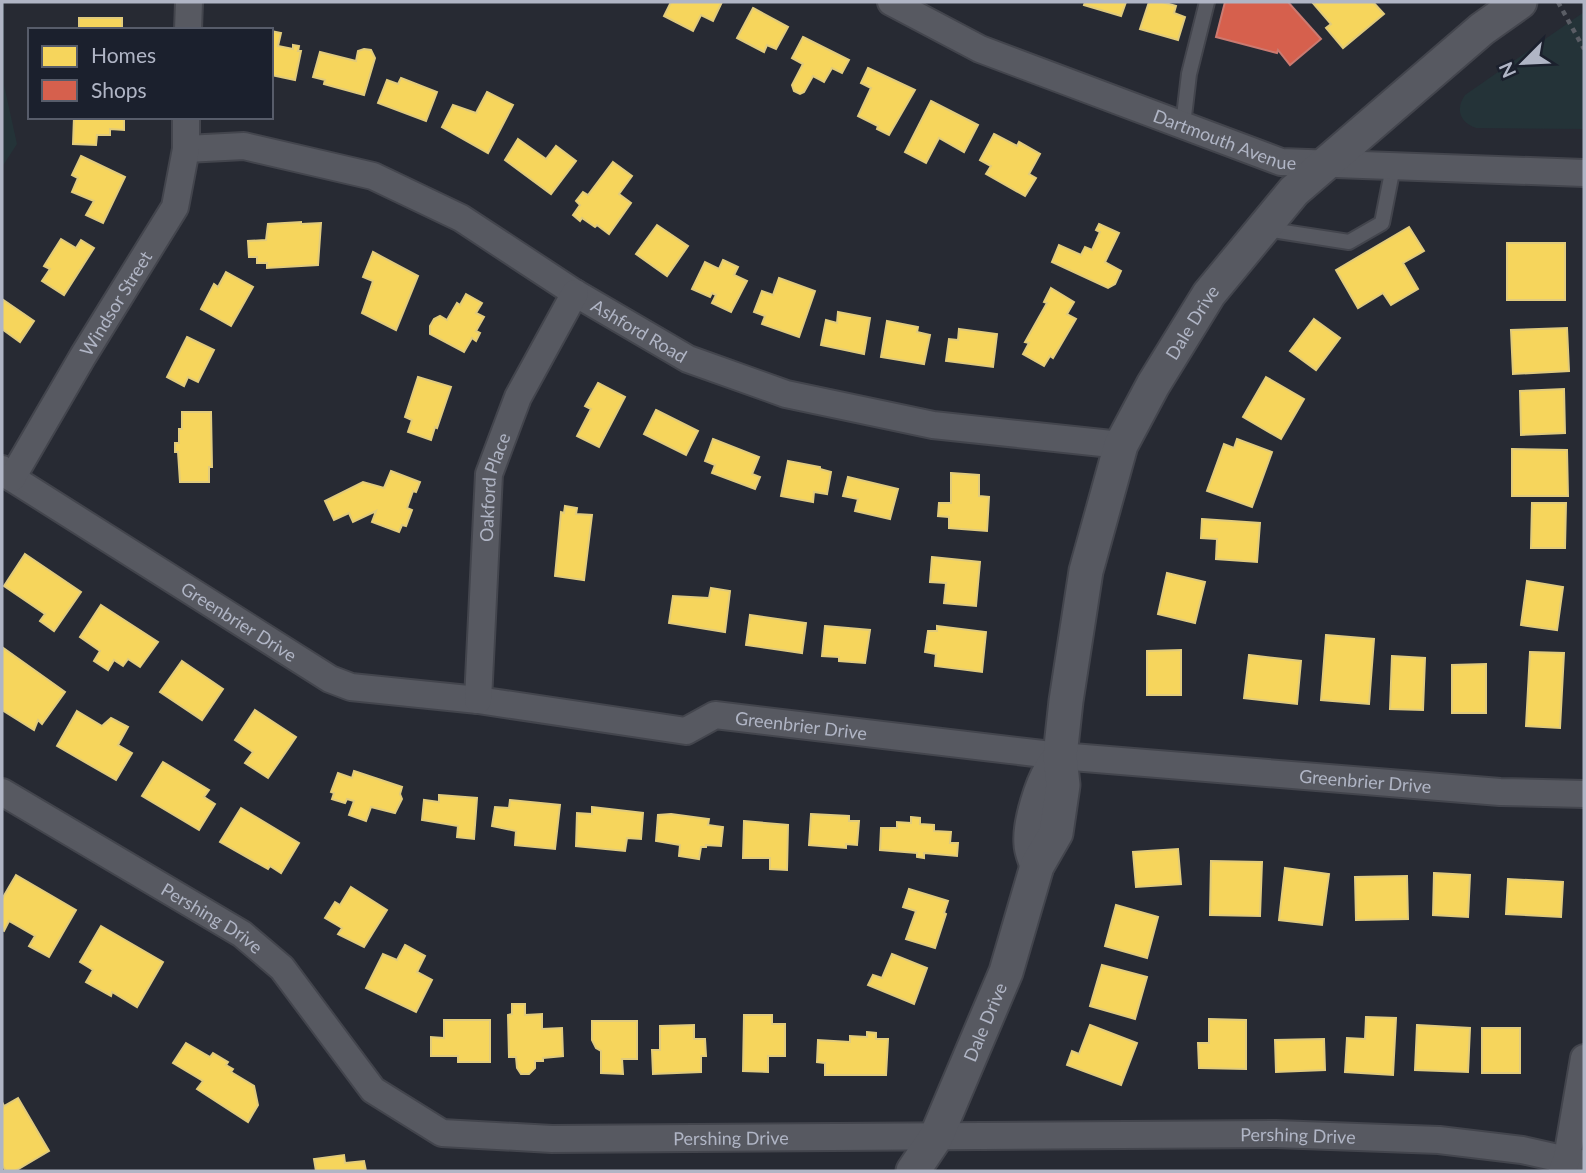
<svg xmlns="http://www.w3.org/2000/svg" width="1586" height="1173" font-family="Lato,sans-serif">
	<rect width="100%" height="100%" fill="#272a33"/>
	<g fill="#243338">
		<polygon points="2,2 4,2 4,85 17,144 2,167"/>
		<path d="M1584 12V129L1476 128C1460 123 1455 109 1465 95Z"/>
	</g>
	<g fill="#f6d55c" stroke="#e1cb7c" stroke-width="2">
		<polygon points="671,2 722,2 713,21 701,15 693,31 664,16"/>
		<polygon points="1085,2 1126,2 1121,16 1084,5"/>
		<polygon points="1149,2 1162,2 1176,6 1174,13 1185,17 1178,40 1140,29"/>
		<polygon points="1312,2 1373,2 1384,14 1343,48 1326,28 1331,24"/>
		<polygon points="753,8 788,27 776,49 767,45 764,52 737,38"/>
		<rect x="79" y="18" width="43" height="12"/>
		<polygon points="271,31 281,33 278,46 293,49 293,45 299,46 298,51 301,51 295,80 271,75"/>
		<polygon points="803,37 849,60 842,73 832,68 824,82 813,76 804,92 800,94 794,91 792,85 803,64 792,58"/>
		<polygon points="364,49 371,50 375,58 364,95 324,84 325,80 313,77 320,52 356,61 358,51"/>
		<polygon points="868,68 915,90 889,135 877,129 878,126 858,116 871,88 861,83"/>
		<polygon points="401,78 437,92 426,121 378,103 387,80 398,84"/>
		<polygon points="487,92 513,105 488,153 442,127 453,105 476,113"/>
		<polygon points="931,101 978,125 964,152 939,138 926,163 905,152"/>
		<polygon points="74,117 124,117 124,130 110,129 110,135 97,135 96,145 73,144"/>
		<polygon points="994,134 1017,146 1019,142 1040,154 1029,174 1036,178 1025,196 986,174 991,166 980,160"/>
		<polygon points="518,139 546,159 556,146 576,161 551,194 505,160"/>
		<polygon points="81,156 125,177 103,223 86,215 94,201 72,192 78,178 72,175"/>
		<polygon points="613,162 632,176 619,194 631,203 609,234 597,225 595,227 582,218 580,221 573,215 580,205 576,201 583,192 588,195"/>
		<polygon points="301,222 301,224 321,223 318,265 267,268 267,263 257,263 257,257 249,257 248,241 266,240 268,224"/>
		<polygon points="1099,224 1119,233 1105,262 1121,271 1115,284 1108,288 1052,262 1059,245 1081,255 1085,247 1092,250 1100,232 1096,230"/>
		<polygon points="657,225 688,246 667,276 636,254"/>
		<polygon points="1409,227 1424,251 1403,263 1418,289 1391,305 1383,293 1358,308 1336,270"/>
		<polygon points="61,239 76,248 81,240 94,248 64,295 42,281 50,269 44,266"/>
		<rect x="1507" y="243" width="58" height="57"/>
		<polygon points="373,252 418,276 396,330 362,313 373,281 363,277"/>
		<polygon points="723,260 738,267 734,275 747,281 731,312 712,303 716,295 712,293 710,297 692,289 705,262 719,269"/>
		<polygon points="226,272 253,287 231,326 201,309 214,284 218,287"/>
		<polygon points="779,278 815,291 799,337 762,324 765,316 754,312 762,291 773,295"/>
		<polygon points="1051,288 1074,302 1067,314 1076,319 1053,358 1050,356 1044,366 1023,354 1029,343 1025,342 1047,303 1044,302"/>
		<polygon points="466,294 482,303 476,313 484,317 476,331 480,333 476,341 472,338 464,352 430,334 430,326 434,319 440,316 447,320 457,303 460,305"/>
		<polygon points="2,299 34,321 20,342 2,329"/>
		<polygon points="838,312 870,318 864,354 821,345 826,320 837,323"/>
		<polygon points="1314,319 1340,338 1316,370 1290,351"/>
		<polygon points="887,321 918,327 917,332 930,335 924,364 881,357"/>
		<polygon points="1567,328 1569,371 1513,374 1511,330"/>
		<polygon points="959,329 997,334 993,367 946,361 949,339 958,340"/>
		<polygon points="187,337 214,350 198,382 188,377 184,386 167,377"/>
		<polygon points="418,377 451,387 437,428 435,427 431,440 408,432 412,420 405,417"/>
		<polygon points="1266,377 1304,399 1281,439 1243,417"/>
		<polygon points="598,383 625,397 599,447 577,436 591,409 585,406"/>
		<polygon points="1564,389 1565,433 1521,435 1520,391"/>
		<polygon points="656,410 698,431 686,455 644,434"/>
		<polygon points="182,412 211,412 212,467 209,467 209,482 180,482 178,452 175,452 175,443 179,443 179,429 182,429"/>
		<polygon points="713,439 759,457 752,474 760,477 755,489 712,473 715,465 705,461"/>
		<polygon points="1237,439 1272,452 1252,507 1207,491 1224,444 1234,448"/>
		<polygon points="1512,449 1567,450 1568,496 1512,496"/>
		<polygon points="788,461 820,467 820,469 831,472 827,494 814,492 813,502 781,496"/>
		<polygon points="391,471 420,482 416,492 413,491 407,508 412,510 406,526 402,525 399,532 372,522 376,511 353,522 349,513 334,520 325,501 363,482 384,488"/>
		<polygon points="951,473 979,475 979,496 989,497 987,531 949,528 949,517 938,516 939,503 951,503"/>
		<polygon points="848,477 898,489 890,519 855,511 858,499 843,496"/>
		<polygon points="1532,503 1566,503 1565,548 1531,548"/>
		<polygon points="565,506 577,508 576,514 592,515 584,580 555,576 561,512 564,513"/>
		<polygon points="1202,519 1260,523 1257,562 1216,559 1217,539 1201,538"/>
		<polygon points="25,554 81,592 54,631 40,621 45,614 4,586"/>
		<polygon points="932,557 980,562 976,606 944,603 946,583 930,582"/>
		<polygon points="1167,573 1205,582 1195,623 1158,614"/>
		<polygon points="1527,581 1563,587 1557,630 1521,625"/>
		<polygon points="711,588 730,591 725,632 669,623 673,596 709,598"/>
		<polygon points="101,605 158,642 140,667 128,659 123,666 114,660 108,670 94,661 100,651 80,637"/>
		<polygon points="750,615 806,623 802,653 746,645"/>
		<polygon points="825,626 870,630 865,663 839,661 839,657 822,656"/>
		<polygon points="937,626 986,632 982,672 935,666 936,654 925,652 928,631 937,631"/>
		<polygon points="1326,635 1374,639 1369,704 1321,700"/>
		<polygon points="2,647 65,692 42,724 38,720 34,730 2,710"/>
		<polygon points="1181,650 1181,695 1147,695 1147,651"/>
		<polygon points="1530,652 1564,653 1560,728 1526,726"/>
		<polygon points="1249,655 1301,661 1297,704 1244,698"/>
		<polygon points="1392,656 1425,658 1423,710 1390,709"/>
		<polygon points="182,661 223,689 202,720 160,692"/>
		<polygon points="1486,664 1486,713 1452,713 1452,665"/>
		<polygon points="255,710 296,737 268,778 245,763 253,752 235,740"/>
		<polygon points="77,711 102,726 111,718 128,727 118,745 132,753 116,780 57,746"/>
		<polygon points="163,762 209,790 204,797 215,804 199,830 142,796"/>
		<polygon points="354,771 402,787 400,794 402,799 395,813 371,807 366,821 349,815 354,801 347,799 345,803 332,799 334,793 331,792 338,773 352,778"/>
		<polygon points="439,795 477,798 474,839 457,837 458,826 422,820 424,800 439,802"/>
		<polygon points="510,800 560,805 555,849 515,845 516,831 492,826 495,807 509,808"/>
		<polygon points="592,807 643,813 641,839 627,838 625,851 576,846 577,813 592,814"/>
		<polygon points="241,808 299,843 281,873 270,866 268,869 220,842"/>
		<polygon points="671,814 709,819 708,825 723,827 721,846 706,845 706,847 701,847 699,859 679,856 680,845 656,841 658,815"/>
		<polygon points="811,814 849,816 849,821 859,821 857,845 846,844 846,848 809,845"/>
		<polygon points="911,817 920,818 920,824 934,825 934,831 951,832 950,843 958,843 957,856 924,853 924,858 917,857 917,853 880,850 881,828 897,828 897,822 911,823"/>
		<polygon points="744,821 788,825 787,870 770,869 770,858 743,858"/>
		<polygon points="1178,849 1181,884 1136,887 1133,852"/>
		<polygon points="1211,861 1262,862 1260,916 1210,915"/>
		<polygon points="1285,868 1329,874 1322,925 1279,920"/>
		<polygon points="1434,873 1470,875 1468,917 1433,915"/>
		<polygon points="16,875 76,910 49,957 29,946 35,936 9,921 4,931 2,930 2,899"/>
		<polygon points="1407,876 1408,919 1356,920 1355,877"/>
		<polygon points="1508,879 1563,882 1561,917 1506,914"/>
		<polygon points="351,887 387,910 364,947 338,934 342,928 325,918 335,902 340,905"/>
		<polygon points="909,889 948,901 944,913 946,914 935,948 906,939 916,911 903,907"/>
		<polygon points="1116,905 1158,917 1147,958 1105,946"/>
		<polygon points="101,926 163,962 137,1007 112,992 111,996 86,982 93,970 80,962"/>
		<polygon points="405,945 425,956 417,972 432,980 416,1012 366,988 383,954 397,960"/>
		<polygon points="892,954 927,968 914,1004 868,985 873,975 882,978"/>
		<polygon points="1102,965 1147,977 1135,1019 1090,1006"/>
		<polygon points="512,1004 525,1004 525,1015 542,1014 542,1029 562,1028 563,1056 543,1058 543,1061 535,1061 535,1068 529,1074 521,1074 517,1068 516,1057 509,1057 508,1015 512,1014"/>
		<polygon points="744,1015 772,1015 772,1024 785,1024 785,1056 768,1056 768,1072 743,1071"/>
		<polygon points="1366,1017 1396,1018 1393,1075 1345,1072 1347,1038 1365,1039"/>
		<polygon points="1209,1019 1246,1020 1246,1069 1199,1068 1198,1043 1209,1043"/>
		<polygon points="444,1020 490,1020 490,1062 458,1062 458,1056 431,1056 431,1037 444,1038"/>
		<polygon points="592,1021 637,1021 637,1059 622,1059 623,1074 601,1073 601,1051 596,1048 592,1040"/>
		<polygon points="694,1025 694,1039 705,1039 706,1056 701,1056 701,1072 653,1074 652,1050 660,1050 660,1026"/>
		<polygon points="1090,1025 1137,1043 1121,1085 1067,1065 1072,1051 1079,1054"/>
		<polygon points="1417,1025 1470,1028 1468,1072 1415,1070"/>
		<rect x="1482" y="1028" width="38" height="45"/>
		<polygon points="867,1032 876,1033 876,1039 888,1039 886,1075 825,1075 825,1063 817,1062 818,1040 850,1042 850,1036 867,1037"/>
		<polygon points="1324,1039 1325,1070 1276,1072 1275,1040"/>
		<polygon points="186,1043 210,1057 213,1053 228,1062 226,1065 233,1069 231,1072 254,1086 258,1105 248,1122 197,1089 203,1081 173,1063"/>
		<polygon points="18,1098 49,1151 15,1171 6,1171 2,1165 2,1102 4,1106"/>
		<polygon points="344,1155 345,1163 364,1161 366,1171 316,1171 314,1159"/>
	</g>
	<polygon fill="#d6604d" stroke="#cb7a71" stroke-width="2" points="1225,2 1288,2 1321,39 1290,65 1278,50 1277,53 1216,37"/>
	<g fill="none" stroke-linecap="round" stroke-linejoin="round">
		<g stroke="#43454d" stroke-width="18">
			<g id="service">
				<polyline points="1183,125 1189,74 1207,2"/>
				<polyline points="1265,229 1349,242 1382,223 1393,167"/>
			</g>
		</g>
		<g stroke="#43454d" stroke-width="30">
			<g id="minor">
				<path id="s1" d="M891 2 980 49 1281 162 1584 173"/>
				<polyline points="188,30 189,2"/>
				<path id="s2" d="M186 149 244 146 373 176 461 218 575 293 688 359 786 394 933 425 1121 445"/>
				<path id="s3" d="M2 469 12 478 330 679 351 687 478 700 686 731 715 715 1060 756 1500 792 1584 794"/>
				<path id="s4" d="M12 478 83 356 175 207 186 149V117"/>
				<path id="s5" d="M478 700 489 474 518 397 575 293"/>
				<path id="s6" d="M2 792 242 934 282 968 373 1090 442 1133 552 1139 1276 1134 1439 1140 1522 1150 1584 1164"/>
				<polyline points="1562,1171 1567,1158 1584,1058"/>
			</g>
		</g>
		<g stroke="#43454d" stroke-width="37">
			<g id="tertiary">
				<path d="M1037 866C1035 859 1031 851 1031 844 1029 824 1042 781 1054 765"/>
				<path id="s7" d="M913 1171 936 1137 1006 972 1037 866 1056 833 1063 785 1060 756 1066 701 1086 571 1121 445 1153 385 1209 294 1294 191 1482 29 1520 2"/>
			</g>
		</g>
		<polyline stroke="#5a5d65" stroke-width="4.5" stroke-dasharray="5 5" stroke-linecap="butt" points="1558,2 1584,49"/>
		<use href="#service" stroke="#575961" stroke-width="14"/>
		<use href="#minor" stroke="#575961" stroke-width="26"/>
		<use href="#tertiary" stroke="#575961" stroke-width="33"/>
	</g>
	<g text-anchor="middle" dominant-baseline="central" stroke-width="7" stroke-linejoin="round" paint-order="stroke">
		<g font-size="18" fill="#b0b5c5" stroke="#1b202d">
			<text stroke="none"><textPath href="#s1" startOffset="362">Dartmouth Avenue</textPath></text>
			<text stroke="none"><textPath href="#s4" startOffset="203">Windsor Street</textPath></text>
			<text stroke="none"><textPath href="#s7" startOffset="906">Dale Drive</textPath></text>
			<text stroke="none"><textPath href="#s2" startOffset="499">Ashford Road</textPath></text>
			<text stroke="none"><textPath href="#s5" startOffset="214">Oakford Place</textPath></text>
			<text stroke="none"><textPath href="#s3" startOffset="282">Greenbrier Drive</textPath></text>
			<text stroke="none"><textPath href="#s3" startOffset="870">Greenbrier Drive</textPath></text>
			<text stroke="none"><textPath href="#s3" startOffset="1437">Greenbrier Drive</textPath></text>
			<text stroke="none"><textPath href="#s6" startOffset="245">Pershing Drive</textPath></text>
			<text stroke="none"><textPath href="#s7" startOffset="166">Dale Drive</textPath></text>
			<text stroke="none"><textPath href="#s6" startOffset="1421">Pershing Drive</textPath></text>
			<text stroke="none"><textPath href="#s6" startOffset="854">Pershing Drive</textPath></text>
		</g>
	</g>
	<rect width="1586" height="1173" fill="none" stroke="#b0b5c5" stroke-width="7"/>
	<rect x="28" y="28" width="245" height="91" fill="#1b202d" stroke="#575c6a" stroke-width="2"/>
	<rect x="42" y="46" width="35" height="21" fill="#f6d55c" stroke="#575c6a" stroke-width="2"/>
	<text x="91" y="63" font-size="21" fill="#b0b5c5">Homes</text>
	<rect x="42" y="80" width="35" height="21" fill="#d6604d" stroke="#575c6a" stroke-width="2"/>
	<text x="91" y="98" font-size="21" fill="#b0b5c5">Shops</text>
	<g transform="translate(1523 63) rotate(246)" stroke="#1b202d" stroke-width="5" paint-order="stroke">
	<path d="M0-5L12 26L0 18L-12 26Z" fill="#b0b5c5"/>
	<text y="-10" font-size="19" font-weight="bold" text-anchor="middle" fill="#b0b5c5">N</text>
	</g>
</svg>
